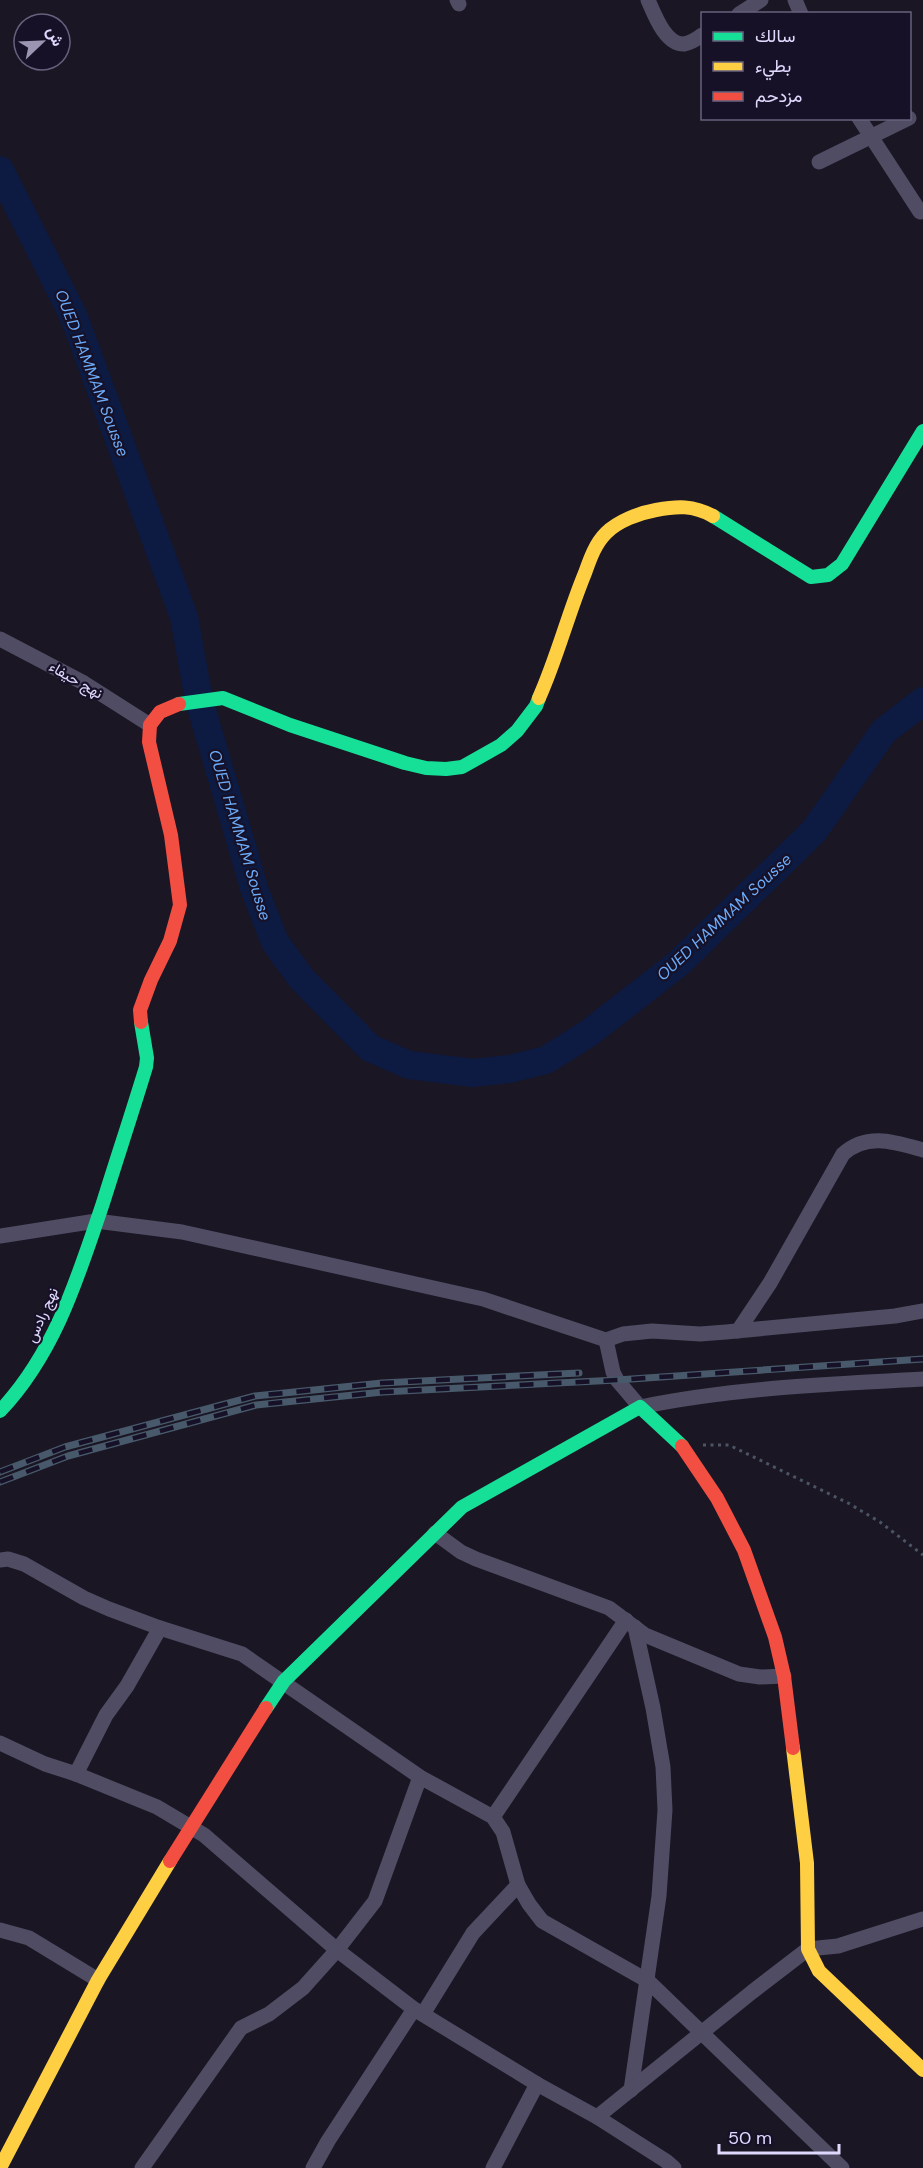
<svg xmlns="http://www.w3.org/2000/svg" width="923" height="2168" font-family="'DM Sans',Vazirmatn,sans-serif">
	<rect width="100%" height="100%" fill="#1a1623"/>
	<g fill="none" stroke-linecap="round" stroke-linejoin="round">
		<polyline stroke="#0d1b42" stroke-width="28" points="0,170 74,317 184,617 199,700 255,891 275,942 301,978 370,1048 409,1065 473,1073 510,1069 546,1060 589,1033 679,963 814,831 884,731 923,701"/>
		<polyline stroke="#4a5464" stroke-width="3" stroke-dasharray="3 4.5" stroke-linecap="butt" points="703,1445 729,1445 848,1503 880,1522 923,1555"/>
		<g stroke="#4f4c63" stroke-width="15">
			<polyline points="457,0 459,4"/>
			<path d="M648 0C654 13 665 45 684 44 690 43 698 38 702 35"/>
			<polyline points="795,0 801,14"/>
			<polyline points="739,14 761,0"/>
			<polyline points="859,118 920,212"/>
			<polyline points="819,162 909,118"/>
			<polyline points="0,639 84,683 150,725"/>
			<polyline points="0,1236 96,1221 182,1232 483,1299 606,1340 623,1334 652,1331 700,1334 726,1332 895,1316 923,1311"/>
			<path d="M738 1331 770 1283 843 1154C867 1132 895 1142 923 1150"/>
			<path d="M606 1340 613 1372 617 1380 640 1407C733 1388 829 1384 923 1379"/>
			<polyline points="435,1533 461,1552 476,1559 609,1608 645,1635 739,1674 760,1677 784,1676"/>
			<polyline points="0,1560 8,1559 24,1564 84,1598 109,1609 160,1628 242,1654 420,1777 493,1817 503,1832 518,1885 529,1904 542,1921 648,1981 842,2168"/>
			<polyline points="0,1743 45,1764 76,1774 157,1807 204,1835 337,1950 414,2009 537,2084 597,2117"/>
			<polyline points="76,1774 106,1715 127,1686 160,1628"/>
			<polyline points="493,1817 626,1620"/>
			<polyline points="0,1930 29,1938 98,1980"/>
			<polyline points="423,2014 473,1933 518,1885"/>
			<polyline points="631,2090 659,1896 665,1810 663,1767 653,1708 635,1627"/>
			<polyline points="142,2168 241,2028 269,2014 303,1988 337,1950 375,1901 420,1777"/>
			<polyline points="313,2168 328,2141 414,2009"/>
			<polyline points="493,2168 537,2084"/>
			<polyline points="674,2168 666,2161 597,2117 752,1992 808,1949 838,1946 923,1919"/>
		</g>
		<g stroke="#16e098" stroke-width="14">
			<polyline points="713,516 811,577 828,575 842,564 923,431"/>
			<polyline points="179,704 223,698 290,725 405,763 426,768 446,769 462,767 501,745 517,731 536,706 539,698"/>
			<path d="M0 1411C55 1353 78 1277 103 1203 117 1158 132 1113 146 1067L147 1058 141 1022"/>
			<polyline points="266,1708 284,1681 462,1507 640,1407 682,1446"/>
		</g>
		<g stroke="#ffcf43" stroke-width="14">
			<path d="M539 698C557 658 568 614 585 573 590 559 595 544 606 533 618 521 639 513 656 510 677 506 693 505 713 516"/>
			<polyline points="793,1748 807,1863 808,1949 819,1971 923,2070"/>
			<polyline points="0,2168 98,1980 170,1861"/>
		</g>
		<g stroke="#f24e42" stroke-width="14">
			<polyline points="141,1022 140,1010 151,980 170,941 180,905 171,835 149,742 150,725 160,712 179,704"/>
			<polyline points="682,1446 717,1498 744,1550 775,1637 784,1676 793,1748"/>
			<polyline points="170,1861 266,1708"/>
		</g>
		<g stroke="#48596b" stroke-width="7">
			<g id="rail">
				<polyline points="0,1472 65,1447 255,1396 382,1383 579,1373"/>
				<polyline points="0,1482 68,1456 256,1405 383,1392 617,1380 923,1359"/>
			</g>
		</g>
		<use href="#rail" stroke="#171128" stroke-width="4.5" stroke-dasharray="14" stroke-linecap="butt"/>
	</g>
	<g text-anchor="middle" dominant-baseline="central" stroke-width="4.5" stroke-linejoin="round" paint-order="stroke">
		<g font-size="15" fill="#e0d9fe" stroke="#171128">
			<text transform="translate(76 680) rotate(30)">نهج حيفاء</text>
			<text transform="translate(42 1315) rotate(-66)">نهج رادس</text>
		</g>
		<g font-size="16" font-style="italic" fill="#6bacfa" stroke="#171128">
			<text transform="translate(92 373) rotate(69)">OUED HAMMAM Sousse</text>
			<text transform="translate(240 835) rotate(73)">OUED HAMMAM Sousse</text>
			<text transform="translate(724 917) rotate(-43)">OUED HAMMAM Sousse</text>
		</g>
	</g>
	<rect x="701" y="12" width="210" height="108" fill="#171128" stroke="#67617e" stroke-width="1.5"/>
	<rect x="713" y="32" width="30" height="9" fill="#16e098" stroke="#67617e" stroke-width="1.5"/>
	<text x="755" y="42" font-size="18" fill="#e0d9fe">سالك</text>
	<rect x="713" y="62" width="30" height="9" fill="#ffcf43" stroke="#67617e" stroke-width="1.5"/>
	<text x="755" y="72" font-size="18" fill="#e0d9fe">بطيء</text>
	<rect x="713" y="92" width="30" height="9" fill="#f24e42" stroke="#67617e" stroke-width="1.5"/>
	<text x="755" y="102" font-size="18" fill="#e0d9fe">مزدحم</text>
	<g transform="translate(42 42) rotate(67)"><circle r="28" fill="#171128" stroke="#67617e" stroke-width="1.5"/>
	<path d="M0-4.5L10 22L0 15L-10 22Z" fill="#9b95b1"/>
	<text y="-9" font-size="16" font-weight="bold" text-anchor="middle" fill="#e0d9fe">ش</text>
	</g>
	<path d="M719 2144v9h120v-9" fill="none" stroke="#e0d9fe" stroke-width="3"/>
	<text x="728" y="2144" font-size="18" fill="#e0d9fe" stroke="#171128" stroke-width="4.5" paint-order="stroke">50 m</text>
</svg>
